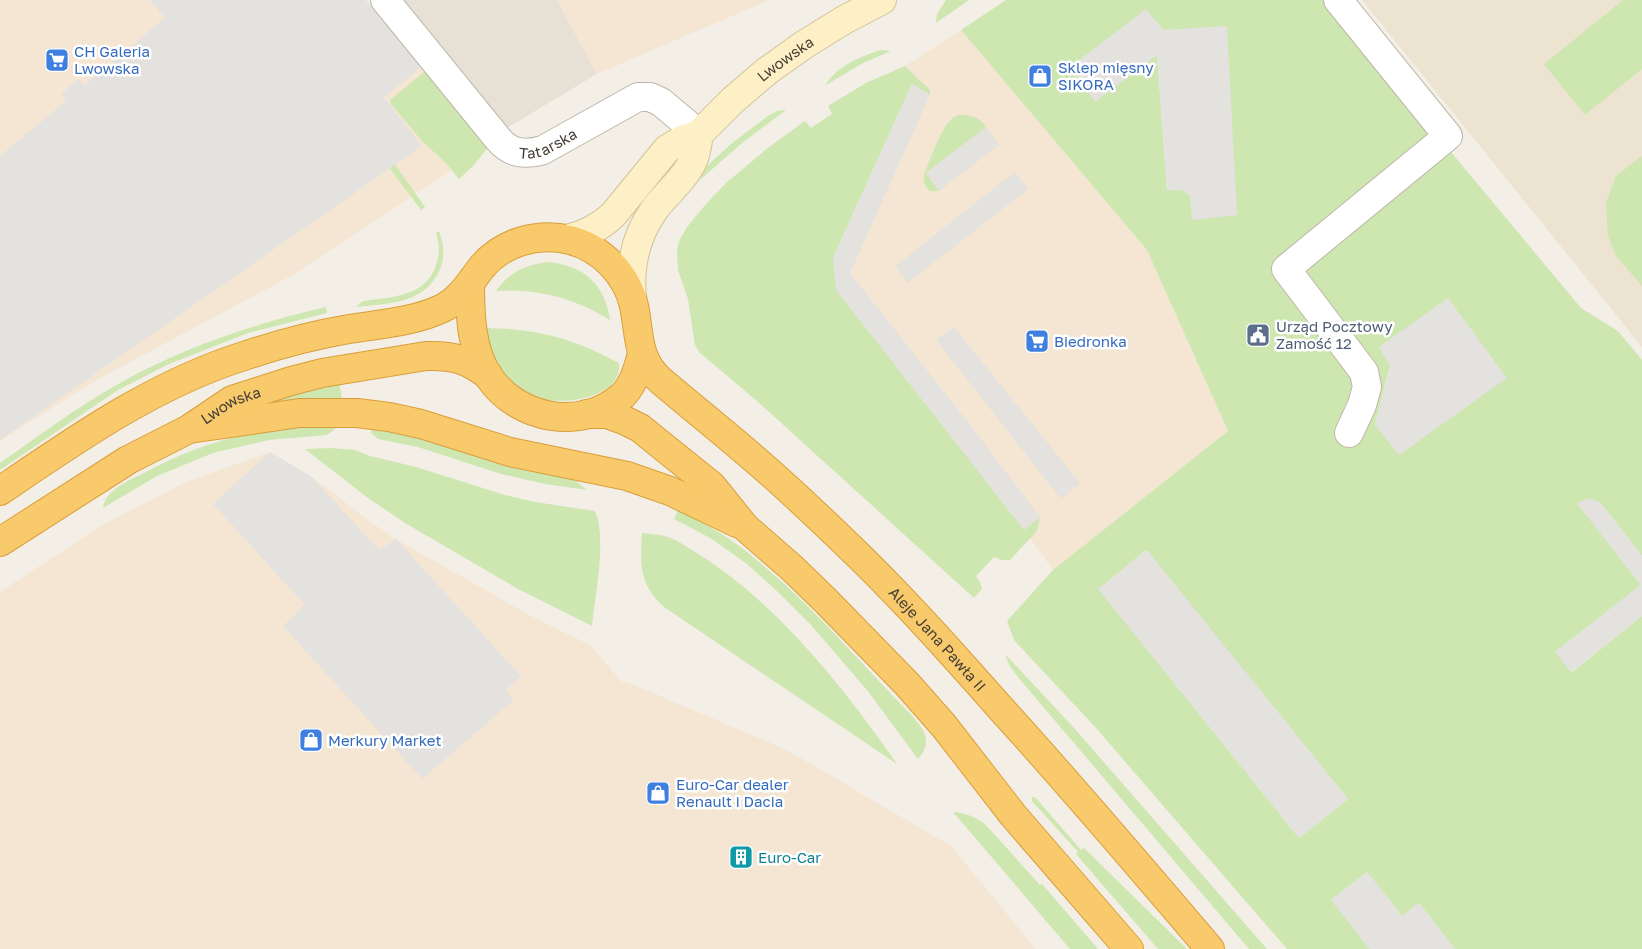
<svg xmlns="http://www.w3.org/2000/svg" width="1642" height="949" font-family="'Golos Text',sans-serif">
	<rect width="100%" height="100%" fill="#f3efe7"/>
	<polygon fill="#e7e1d5" points="400,0 557,0 597,74 505,129"/>
	<g fill="#f4e6d2">
		<polygon points="0,0 366,0 421,67 484,149 293,275 93,382 0,441"/>
		<polygon points="557,0 769,0 597,74"/>
		<polygon points="961,30 1147,250 1228,431 1053,570 1024,530 836,290 930,94 930,90 905,66"/>
		<polygon points="270,452 312,477 372,523 396,539 531,616 590,645 621,681 637,686 787,750 951,846 1036,949 0,949 0,592 102,525 186,482"/>
	</g>
	<polygon fill="#ece4d1" points="1362,0 1642,0 1642,347"/>
	<g fill="#cee6b0" fill-rule="evenodd">
		<polygon points="946,0 969,0 936,23 937,14"/>
		<path d="M1006 0H1324L1581 308 1618 331 1642 360V556L1600 502 1577 503 1641 585 1555 652 1572 672 1642 616V949H1455L1419 903 1402 916 1367 872 1331 900 1370 949H1287L1096 728 1014 640 1007 621 1053 570 1228 431 1147 250 961 30ZM1157 54 1236 215 1190 196 1182 190H1167ZM1379 347 1507 378 1375 425 1390 365ZM1146 550 1348 799 1299 838 1099 589Z"/>
		<polygon points="1623,0 1642,0 1642,69 1585,115 1544,64"/>
		<path d="M881 50 891 51 863 63 826 85C834 68 863 55 881 50Z"/>
		<polygon points="905,66 930,90 930,95 912,84 833,258 1024,530 1040,517 1037,531 1010,560 1002,560 994,557 976,576 980,582 982,589 974,598 757,401 700,353 695,345 688,299 678,270 677,249 680,239 687,227 706,204 726,183 769,147 805,121 811,128 832,114 828,106 866,83"/>
		<polygon points="429,68 489,146 473,166 459,179 447,164 422,141 391,104 390,100"/>
		<polygon points="786,110 742,143 701,179 697,175 731,144 768,116 777,111"/>
		<path d="M958 115C970 115 979 116 986 127L926 173 939 191H930C924 186 922 180 925 172 932 157 942 121 958 115Z"/>
		<polygon points="384,149 425,207 421,210 385,162"/>
		<polygon points="1642,156 1642,286 1616,256 1608,236 1606,203 1616,176"/>
		<path d="M439 231C444 244 445 256 440 269 425 304 390 303 357 307L360 303 364 301C390 297 424 297 435 268 440 256 440 246 436 233Z"/>
		<path d="M549 262C584 266 605 284 610 320 575 298 537 288 496 291 509 272 527 264 549 262Z"/>
		<path d="M326 307 327 313 248 333 169 364 118 390 0 470V463C39 436 78 406 120 383 185 347 253 324 326 307Z"/>
		<path d="M486 328C539 329 572 338 619 363 623 398 562 406 538 398 524 394 510 383 501 371 492 358 488 343 486 328Z"/>
		<polygon points="339,381 342,399 296,399 250,406"/>
		<path d="M296 426H339L327 435 269 440 213 453 157 476 103 508C104 502 106 498 110 494 118 485 131 479 142 474 172 458 202 445 235 437 255 432 275 429 296 426Z"/>
		<polygon points="372,429 421,438 515,468 565,477 577,482 587,490 545,484 501,474 418,447 378,439 371,433"/>
		<path d="M330 448 355 450 370 456 416 467 505 495 535 502 595 511C607 538 595 596 592 626L520 590 405 523 368 498 305 449Z"/>
		<path d="M678 510C702 522 726 535 747 552 799 593 846 646 891 694 900 704 921 722 925 735 928 745 924 752 918 759L867 690 810 624 779 593 747 564 712 539 674 519Z"/>
		<path d="M642 533C649 534 657 534 664 536 676 539 688 547 698 554 775 601 846 690 897 764L664 607C639 584 640 564 642 533Z"/>
		<polygon points="1005,654 1074,728 1267,949 1249,949 1017,676 1009,665"/>
		<polygon points="1032,797 1035,797 1081,850 1084,848 1187,949 1158,949 1076,854 1078,852 1032,801"/>
		<path d="M953 812C966 813 975 817 985 824L1040 885 1042 884 1098 949H1070Z"/>
	</g>
	<g fill="#e4e2de">
		<polygon points="150,0 366,0 421,67 384,97 422,146 0,440 0,156 66,101 61,94 79,79 85,85 165,18"/>
		<polygon points="1146,9 1163,30 1227,26 1237,215 1192,220 1190,196 1182,190 1167,190 1157,55 1095,102 1070,67"/>
		<polygon points="912,84 930,95 850,273 978,435 1040,517 1024,530 836,290 833,258"/>
		<polygon points="986,127 999,145 939,191 926,173"/>
		<polygon points="1015,172 1028,189 908,283 895,266"/>
		<polygon points="1448,298 1507,378 1399,455 1375,425 1390,365 1379,347"/>
		<polygon points="954,327 1080,483 1061,499 936,340"/>
		<polygon points="270,452 312,477 379,550 396,539 521,676 506,690 514,700 422,779 283,626 305,605 213,504"/>
		<polygon points="1589,498 1600,502 1642,556 1642,616 1571,672 1555,652 1641,585 1577,503"/>
		<polygon points="1147,550 1348,799 1299,838 1098,589"/>
		<polygon points="1367,872 1402,916 1419,903 1455,949 1370,949 1331,900"/>
	</g>
	<g fill="none" stroke-linecap="round" stroke-linejoin="round">
		<g stroke="#beb7a9" stroke-width="30">
			<g id="street">
				<path id="s1" d="M385 0 499 140C511 154 526 155 543 150L638 97H650L661 102 699 134"/>
				<polyline points="1338,0 1448,136 1286,269 1364,372 1367,387 1362,405 1349,433"/>
			</g>
		</g>
		<g stroke="#d1c298" stroke-width="30">
			<g id="secondary">
				<path id="s2" d="M567 239C585 235 599 228 613 215L667 149 682 140 699 134 732 101 767 71 805 44 844 20 882 0"/>
				<path d="M632 298C629 266 635 237 654 210 665 195 680 183 689 168 696 158 697 146 699 134"/>
			</g>
		</g>
		<g stroke="#d99e3b" stroke-width="30">
			<g id="highway">
				<path d="M470 284C470 315 471 351 489 377 518 420 583 432 623 395 634 384 638 368 642 354"/>
				<polyline points="587,414 607,414 624,420 640,428 712,486 745,527 792,568 826,601 907,684 944,726 1013,815 1129,949"/>
				<polyline points="189,429 299,413 357,413 389,417 421,424 510,452 627,476 670,491 737,523"/>
				<path id="s3" d="M0 491C78 438 156 383 247 355 280 344 314 335 349 329 380 324 414 322 443 308 461 299 470 282 482 267 503 242 538 232 570 240 601 248 627 274 634 306 640 334 636 358 660 380 693 408 727 435 759 463 794 493 827 525 860 557 910 606 957 659 1003 711 1074 789 1142 869 1210 949"/>
				<path id="s4" d="M0 542 128 460 189 429 232 400 291 381 322 373 426 356C453 355 466 359 488 375"/>
			</g>
		</g>
		<use href="#street" stroke="#fff" stroke-width="28"/>
		<use href="#secondary" stroke="#fdf0c7" stroke-width="28"/>
		<use href="#highway" stroke="#f9ca6b" stroke-width="28"/>
	</g>
	<defs>
		<g id="supermarket-square" transform="scale(1.25)"><rect x="-9" y="-9" width="18" height="18" rx="4" fill="#3f7fe0" stroke="#fff"/><path d="M-6-5.5h2.5l.6 2H6L4.5 2H-2.5L-4.4-4H-6ZM-1.5 3.2a1.3 1.3 0 1 0 .1 0ZM3 3.2a1.3 1.3 0 1 0 .1 0Z" fill="#fff"/></g>
		<g id="shop-square" transform="scale(1.25)"><rect x="-9" y="-9" width="18" height="18" rx="4" fill="#3f7fe0" stroke="#fff"/><path d="M-5-2.5h2.3a2.7 3.5 0 0 1 5.4 0H5L5.5 6h-11ZM-1.5-2.5h3a1.5 2.3 0 0 0-3 0Z" fill="#fff"/></g>
		<g id="civic-square" transform="scale(1.25)"><rect x="-9" y="-9" width="18" height="18" rx="4" fill="#5c6f8a" stroke="#fff"/><path d="M-.6-6.5H3V-4.5H.6V-3L4-1V1h2V6H-6V1h2V-1L-.6-3ZM-1.2 2.5V6h2.4V2.5Z" fill="#fff"/></g>
		<g id="building-square" transform="scale(1.25)"><rect x="-9" y="-9" width="18" height="18" rx="4" fill="#0f9aa8" stroke="#fff"/><path d="M-4-6H4V6H1V3H-1V6H-4ZM-2.5-4.3h1.7v1.8h-1.7ZM.8-4.3h1.7v1.8H.8ZM-2.5-1h1.7V.8h-1.7ZM.8-1h1.7V.8H.8Z" fill="#fff"/></g>
	</defs>
	<g fill-rule="evenodd">
		<use href="#supermarket-square" x="57" y="60"/>
		<use href="#shop-square" x="1040" y="76"/>
		<use href="#civic-square" x="1258" y="335"/>
		<use href="#supermarket-square" x="1037" y="341"/>
		<use href="#shop-square" x="311" y="740"/>
		<use href="#shop-square" x="658" y="793"/>
		<use href="#building-square" x="741" y="857"/>
	</g>
	<g text-anchor="middle" dominant-baseline="central" stroke-width="5" stroke-linejoin="round" paint-order="stroke">
		<g font-size="15" fill="#366cbe" stroke="#fff" text-anchor="start">
			<text x="74" y="51">CH Galeria<tspan x="74" dy="17">Lwowska</tspan></text>
			<text x="1058" y="67">Sklep mięsny<tspan x="1058" dy="17">SIKORA</tspan></text>
			<text x="1054" y="341">Biedronka</text>
			<text x="328" y="740">Merkury Market</text>
			<text x="676" y="784">Euro-Car dealer<tspan x="676" dy="17">Renault i Dacia</tspan></text>
		</g>
		<g font-size="15" fill="#453f36" stroke="#fff">
			<text stroke="none"><textPath href="#s2" startOffset="288">Lwowska</textPath></text>
			<text stroke="none"><textPath href="#s1" startOffset="235">Tatarska</textPath></text>
			<text stroke="none"><textPath href="#s4" startOffset="269">Lwowska</textPath></text>
			<text stroke="none"><textPath href="#s3" startOffset="1196">Aleje Jana Pawła II</textPath></text>
		</g>
		<g font-size="15" fill="#4e5e75" stroke="#fff" text-anchor="start">
			<text x="1276" y="326">Urząd Pocztowy<tspan x="1276" dy="17">Zamość 12</tspan></text>
		</g>
		<g font-size="15" fill="#0d838f" stroke="#fff" text-anchor="start">
			<text x="758" y="857">Euro-Car</text>
		</g>
	</g>
</svg>
